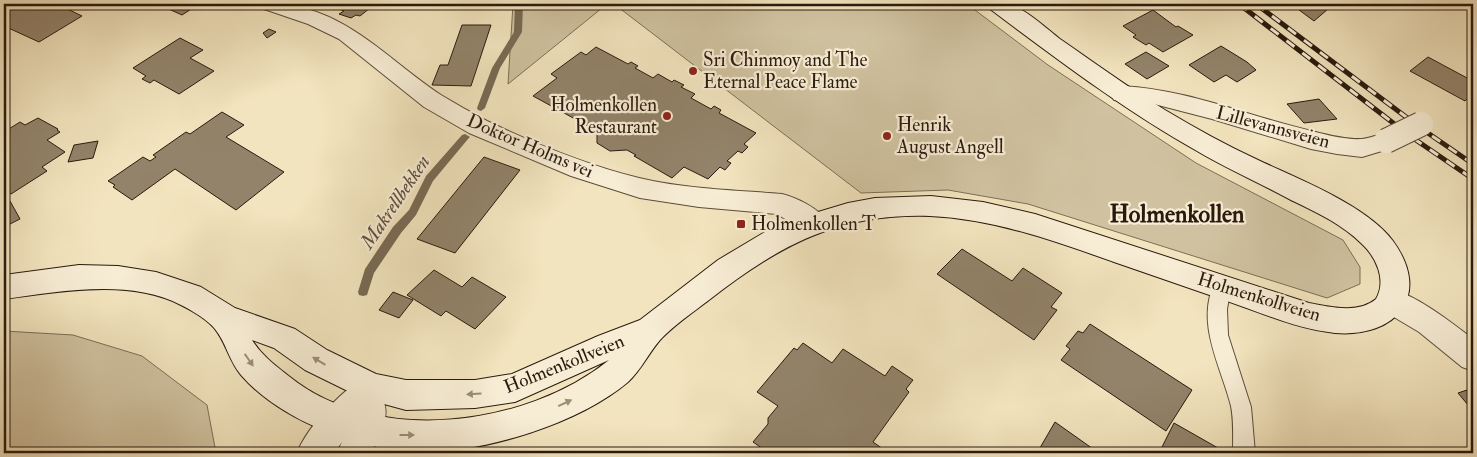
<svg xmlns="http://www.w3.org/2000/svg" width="1477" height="457" font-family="'IM FELL Double Pica',serif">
	<rect width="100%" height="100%" fill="#f2e4be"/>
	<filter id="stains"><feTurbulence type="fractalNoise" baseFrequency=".004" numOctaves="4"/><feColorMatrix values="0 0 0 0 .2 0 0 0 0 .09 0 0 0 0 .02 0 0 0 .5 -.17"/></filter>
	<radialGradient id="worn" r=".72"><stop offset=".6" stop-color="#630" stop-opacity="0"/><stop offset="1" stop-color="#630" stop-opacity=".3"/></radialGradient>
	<g fill="#d0c2a0" stroke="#7d6e57">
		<polygon points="513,4 607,4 508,84"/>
		<polygon points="614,4 967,4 1048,65 1196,163 1343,240 1360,267 1360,284 1327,298 1028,204 948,190 861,193"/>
		<polygon points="4,331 73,335 142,356 207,405 216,453 4,453"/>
	</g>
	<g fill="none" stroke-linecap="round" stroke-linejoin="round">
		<g fill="#796a54" fill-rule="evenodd">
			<polygon points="515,4 523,4 522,32 500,68 485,108 481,111 478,110 477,108 492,68 514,32"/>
			<polygon points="465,134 470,137 468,139 433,181 416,215 401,233 374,273 367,295 363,296 359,295 358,292 365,269 393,227 409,210 426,176 462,135"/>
		</g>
	</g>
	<g fill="#92836a" stroke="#2a1a0e">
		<polygon points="4,4 57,4 82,16 39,42 4,26"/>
		<polygon points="166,4 199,4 182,15 162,6"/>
		<polygon points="338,4 375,4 360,16 356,15 351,18 339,14 344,11 334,7"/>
		<polygon points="1291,4 1318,4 1328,9 1314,21"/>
		<polygon points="1153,10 1176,27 1178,26 1193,35 1163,52 1149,43 1146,45 1133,37 1136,35 1123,26"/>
		<polygon points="462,25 491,25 471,86 432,85 440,65 448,65"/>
		<polygon points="269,29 276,32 267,38 263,33"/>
		<polygon points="180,38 203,50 190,58 214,71 179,94 154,80 150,83 142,79 146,76 133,68"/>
		<polygon points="1221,46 1247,62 1256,70 1237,82 1226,75 1214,82 1189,65"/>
		<polygon points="596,47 628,64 631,62 638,66 635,68 653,78 658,74 672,82 674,80 684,85 681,87 695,94 691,98 711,109 714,106 721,110 719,113 756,133 744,144 748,147 742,153 738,151 727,161 731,163 725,170 720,167 708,179 684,167 672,178 634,156 636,155 627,150 610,151 597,143 597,131 533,96 557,78 551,74 581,52 586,55"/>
		<polygon points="1146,52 1169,66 1147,79 1125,64"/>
		<polygon points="1428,57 1469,79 1471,95 1465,101 1410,71"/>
		<polygon points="1319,99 1337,119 1304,123 1287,104"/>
		<polygon points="222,112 244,125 226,137 284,172 236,210 175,169 132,200 113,187 115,185 108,181 143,157 150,161 156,157 153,155 186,132 190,134"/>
		<polygon points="38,118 58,129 57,130 60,132 47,140 65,152 42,167 47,171 11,194 4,189 4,132 20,122 25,125"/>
		<polygon points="98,141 93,158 68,162 74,145"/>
		<polygon points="484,157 520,170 455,253 417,239"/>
		<polygon points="4,195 8,202 10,201 20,219 4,227"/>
		<polygon points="962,249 1012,281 1023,268 1062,293 1051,307 1057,310 1034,340 937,274"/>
		<polygon points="434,270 462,287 472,277 506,297 475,329 446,311 441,316 407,295"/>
		<polygon points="393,292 413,300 399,318 379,310"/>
		<polygon points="1090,324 1192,390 1166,431 1061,360 1070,349 1066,346 1078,331 1083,333"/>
		<polygon points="803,343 832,363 843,349 885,376 892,366 913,380 906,389 909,392 873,442 886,451 885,453 769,453 753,442 768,424 768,418 778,406 757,392 794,348 797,350"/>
		<polygon points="1473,388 1473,411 1458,393"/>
		<polygon points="1055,422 1096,451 1095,453 1037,453"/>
		<polygon points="1174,423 1218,448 1215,453 1159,453"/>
	</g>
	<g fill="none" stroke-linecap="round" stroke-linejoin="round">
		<g stroke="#5c4c3a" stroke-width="2">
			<path id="lane" d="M1222 279 1229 282 1231 287 1227 309 1228 335 1251 407 1255 453H1233C1233 438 1234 421 1231 406 1221 366 1195 323 1215 282Z"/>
		</g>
		<g stroke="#5c4c3a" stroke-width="2">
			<g id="street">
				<path d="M261 4C339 0 382 56 441 95 456 104 472 113 487 121 533 143 590 166 639 178 685 189 735 190 782 194 797 198 819 208 827 222L823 230 813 233 803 230 777 214 699 207 640 198 571 176 469 133 424 107 339 39 308 24 264 9Z"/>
				<path d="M1122 86C1191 90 1247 116 1312 131 1327 135 1346 140 1362 139 1374 138 1382 131 1395 135L1399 141 1395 147 1362 157 1337 154 1311 149 1212 119 1154 104 1114 100 1110 94 1114 88Z"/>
				<path d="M1392 289C1422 299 1448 320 1473 339V371L1462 367 1419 332 1382 310 1377 301 1382 292Z"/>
				<path d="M373 374 384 378 389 388 383 400C391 417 379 437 371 453H337L342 442 334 453H297C307 427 346 384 373 374Z"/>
			</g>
		</g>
		<g stroke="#2a1a0e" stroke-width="2">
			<path id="secondary" d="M987 4C988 4 1007 3 1008 4 1023 7 1047 29 1060 39 1095 63 1129 88 1165 110 1195 128 1226 145 1258 160 1298 179 1366 205 1393 241 1432 295 1397 338 1335 333 1296 329 1260 312 1224 300 1187 287 1151 275 1114 262 1055 241 994 219 930 216 839 213 779 245 709 300 692 313 674 325 660 340 648 354 641 370 628 382 578 424 486 452 421 452 361 451 281 421 241 375 229 361 226 342 215 329 208 320 191 310 181 305 128 278 59 292 4 299V275L79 265 118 266 156 272 201 287 235 308 295 329 327 350 376 374 406 380H475L512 374 598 336 640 320 718 260 765 232 788 221 848 203 875 198 931 196 983 202 1035 214 1309 303C1331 307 1358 314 1376 299 1387 280 1376 257 1362 244 1342 224 1316 212 1291 200 1260 183 1227 169 1197 151 1124 110 1057 59 990 9ZM252 340 274 348 305 370 362 398 406 410 475 408 515 402 609 360C526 427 376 446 290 377 276 366 262 356 252 340Z"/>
		</g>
		<use href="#lane" fill="#f7edd5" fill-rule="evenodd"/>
		<use href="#street" fill="#f7edd5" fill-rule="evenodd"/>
		<use href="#secondary" fill="#f7edd5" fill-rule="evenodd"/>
		<g stroke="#2a1a0e" stroke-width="5">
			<g id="rail">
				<polyline points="1239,4 1410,136 1473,179"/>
				<polyline points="1256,4 1422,129 1473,164"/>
			</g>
		</g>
		<use href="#rail" stroke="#f7edd5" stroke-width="3" stroke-dasharray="10" stroke-linecap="butt"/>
		<g stroke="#5c4c3a" stroke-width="26" stroke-linecap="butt">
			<polyline id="street-bridge" points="1386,141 1421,124"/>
		</g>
		<use href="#street-bridge" stroke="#f7edd5" stroke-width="24"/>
	</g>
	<defs><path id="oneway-solid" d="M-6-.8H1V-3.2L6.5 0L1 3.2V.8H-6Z" transform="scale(1.25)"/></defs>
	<g fill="#9b8e7b">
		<use href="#oneway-solid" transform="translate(249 360) rotate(55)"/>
		<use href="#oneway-solid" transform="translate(319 361) rotate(-149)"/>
		<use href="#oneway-solid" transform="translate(474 394) rotate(176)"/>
		<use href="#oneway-solid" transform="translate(565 403) rotate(-25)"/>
		<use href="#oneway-solid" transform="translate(407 435)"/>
	</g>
	<g fill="#8f2418" stroke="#f7edd5" stroke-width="2">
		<circle cx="693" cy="71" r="5"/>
		<circle cx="667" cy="116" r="5"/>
		<circle cx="887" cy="136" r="5"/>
		<rect x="736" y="219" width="10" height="10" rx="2.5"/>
	</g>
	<g text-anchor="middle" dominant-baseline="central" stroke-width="4.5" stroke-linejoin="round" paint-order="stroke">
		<g font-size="19" fill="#2a1a0e" stroke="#f7edd5" text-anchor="start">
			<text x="703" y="60">Sri Chinmoy and The<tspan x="703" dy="22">Eternal Peace Flame</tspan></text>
			<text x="657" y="105" text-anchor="end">Holmenkollen<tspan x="657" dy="22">Restaurant</tspan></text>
			<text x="897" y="125">Henrik<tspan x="897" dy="22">August Angell</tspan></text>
			<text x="751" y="224">Holmenkollen T</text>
		</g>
		<g font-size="19" fill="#2a1a0e" stroke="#f7edd5">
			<text transform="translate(1273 127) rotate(15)">Lillevannsveien</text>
			<text transform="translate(530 146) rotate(23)">Doktor Holms vei</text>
			<text transform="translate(1259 297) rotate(17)">Holmenkollveien</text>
			<text transform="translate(564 364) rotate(-22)">Holmenkollveien</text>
		</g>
		<g font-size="20" font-style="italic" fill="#5f4f3c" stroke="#f7edd5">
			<text transform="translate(395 202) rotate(-56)">Makrellbekken</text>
		</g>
		<g font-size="24" font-weight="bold" fill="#2a1a0e" stroke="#f7edd5">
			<text x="1177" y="214">Holmenkollen</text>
		</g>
	</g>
	<rect width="1477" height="457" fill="none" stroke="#f2e4be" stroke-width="20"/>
	<rect x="5" y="5" width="1467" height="447" fill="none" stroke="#2a1a0e" stroke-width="2.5"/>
	<rect x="10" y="10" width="1457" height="437" fill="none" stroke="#2a1a0e"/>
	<rect width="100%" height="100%" filter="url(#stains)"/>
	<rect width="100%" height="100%" fill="url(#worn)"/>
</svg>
